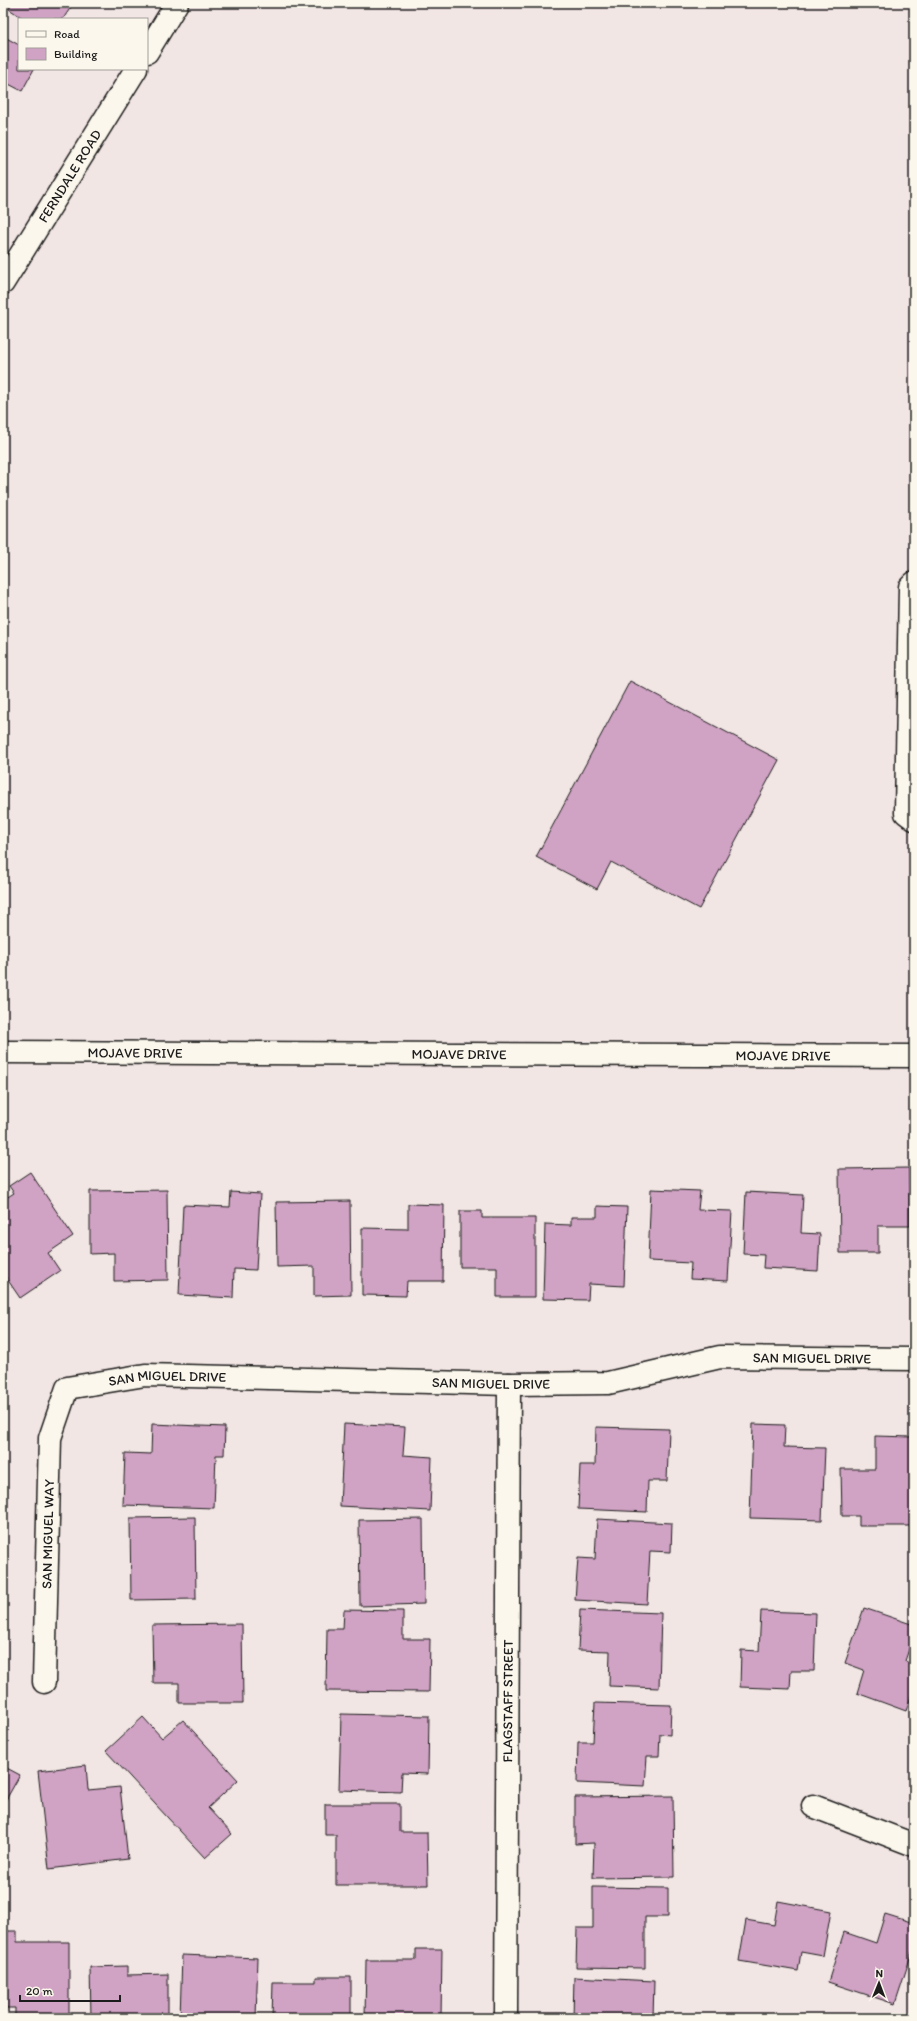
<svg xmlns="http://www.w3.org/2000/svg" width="917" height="2021" font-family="Itim,sans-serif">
	<rect width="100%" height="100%" fill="#f2e6e4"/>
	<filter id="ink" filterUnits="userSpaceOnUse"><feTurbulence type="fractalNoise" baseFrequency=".025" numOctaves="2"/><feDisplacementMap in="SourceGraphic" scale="8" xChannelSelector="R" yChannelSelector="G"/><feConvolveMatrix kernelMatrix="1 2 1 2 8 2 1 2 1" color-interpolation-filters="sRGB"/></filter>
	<g filter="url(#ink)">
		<g fill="#d0a2c4" stroke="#1c1c1c">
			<polygon points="3,3 72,3 73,4 63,19 24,19 3,5"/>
			<polygon points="3,36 19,45 19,69 34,69 22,91 3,81"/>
			<polygon points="630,681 779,760 699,909 611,862 597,889 536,857"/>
			<polygon points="909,1168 910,1226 878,1226 878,1253 840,1253 839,1169"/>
			<polygon points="30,1172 73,1236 48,1253 60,1271 20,1298 3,1273 3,1200 14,1193 9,1186"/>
			<polygon points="651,1189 700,1191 698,1210 732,1211 728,1281 690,1279 691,1263 648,1261"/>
			<polygon points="167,1190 168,1280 114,1281 114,1253 90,1254 90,1191"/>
			<polygon points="231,1192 260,1194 256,1270 234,1269 233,1298 179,1295 183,1205 230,1207"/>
			<polygon points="746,1192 803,1195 801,1233 820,1234 818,1271 763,1268 764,1255 743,1254"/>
			<polygon points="350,1201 351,1295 314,1296 314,1266 277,1267 276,1202"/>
			<polygon points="408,1204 444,1205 443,1281 407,1281 406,1296 362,1295 362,1228 408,1229"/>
			<polygon points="597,1206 627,1207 624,1286 589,1284 588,1300 543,1299 545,1224 571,1225 571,1217 597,1217"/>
			<polygon points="460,1211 482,1211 482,1218 535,1218 535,1297 497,1297 497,1267 460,1267"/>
			<polygon points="152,1424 225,1427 224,1455 216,1455 214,1508 123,1505 125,1453 151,1454"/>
			<polygon points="344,1424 405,1427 403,1455 432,1457 430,1511 340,1506"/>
			<polygon points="753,1424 785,1425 784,1447 825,1448 822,1520 750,1518"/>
			<polygon points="596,1427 669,1429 667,1481 648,1481 647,1512 578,1509 580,1465 595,1465"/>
			<polygon points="875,1436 912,1437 913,1526 859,1526 859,1516 842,1516 841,1469 875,1469"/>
			<polygon points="195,1517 196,1599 131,1600 130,1518"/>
			<polygon points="423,1519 424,1604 360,1606 359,1520"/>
			<polygon points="597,1519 672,1523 671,1552 650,1551 647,1604 575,1600 578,1558 595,1559"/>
			<polygon points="864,1608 914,1625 914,1634 905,1661 914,1665 914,1688 906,1711 857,1693 864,1670 845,1663"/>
			<polygon points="344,1610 403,1611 403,1639 430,1639 429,1692 326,1691 327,1629 343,1629"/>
			<polygon points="580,1610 661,1613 659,1688 609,1686 610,1651 578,1650"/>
			<polygon points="761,1611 816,1613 814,1671 791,1671 790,1689 740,1687 741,1650 759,1651"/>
			<polygon points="242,1624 243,1703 179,1703 179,1683 153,1683 152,1625"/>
			<polygon points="595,1703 671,1705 670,1735 660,1734 659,1756 647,1756 645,1786 577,1783 578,1742 593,1742"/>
			<polygon points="341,1714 429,1716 428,1774 402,1773 401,1792 339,1790"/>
			<polygon points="143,1717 162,1738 183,1720 238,1780 208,1808 232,1834 205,1858 106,1751"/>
			<polygon points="86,1765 88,1790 120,1787 128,1859 49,1869 38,1771"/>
			<polygon points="3,1766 20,1775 3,1805"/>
			<polygon points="673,1796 674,1877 593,1878 594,1843 575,1844 575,1797"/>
			<polygon points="325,1804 400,1804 400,1832 427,1832 428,1885 336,1885 336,1835 325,1835"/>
			<polygon points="593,1887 668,1888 668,1917 645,1917 645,1968 576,1967 577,1928 593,1928"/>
			<polygon points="778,1901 831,1911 823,1956 801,1952 798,1971 739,1961 746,1920 774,1925"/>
			<polygon points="885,1914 914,1923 914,1946 895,2004 828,1982 844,1932 876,1943"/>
			<polygon points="3,1931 17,1931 17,1942 69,1942 69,2018 15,2018 15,2008 3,2008"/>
			<polygon points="416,1949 442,1949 441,2018 365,2018 366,1960 416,1960"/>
			<polygon points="182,1955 258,1958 256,2018 180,2018"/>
			<polygon points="127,1966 127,1975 168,1974 168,2018 91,2018 90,1967"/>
			<polygon points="316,1977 351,1977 351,2018 272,2018 273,1982 316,1982"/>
			<polygon points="574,1977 654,1981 653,2018 573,2018"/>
		</g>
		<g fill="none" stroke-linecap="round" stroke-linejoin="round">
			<g stroke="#1c1c1c" stroke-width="25">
				<g id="minor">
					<polyline points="147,52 177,3"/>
					<path id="s1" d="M3 283 136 69"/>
					<polyline points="914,583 910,587 906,813 914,819"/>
					<path id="s2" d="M44 1682 50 1438 67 1388 145 1375 509 1384 608 1383 720 1357 914 1359"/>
					<polyline points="813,1806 914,1845"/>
					<path id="s3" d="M506 2018 509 1384"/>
				</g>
			</g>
			<g stroke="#1c1c1c" stroke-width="25">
				<g id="major">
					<path id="s4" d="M3 1052 914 1056"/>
				</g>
			</g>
			<use href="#minor" stroke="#fbf7ec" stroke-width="22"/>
			<use href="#major" stroke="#fbf7ec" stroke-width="22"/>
		</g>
	</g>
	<g text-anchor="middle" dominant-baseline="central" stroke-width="4" stroke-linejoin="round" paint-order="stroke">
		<g font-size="14" fill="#1c1c1c" stroke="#fbf7ec">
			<text stroke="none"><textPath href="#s1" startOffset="126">FERNDALE ROAD</textPath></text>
			<text stroke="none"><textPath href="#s4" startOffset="132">MOJAVE DRIVE</textPath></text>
			<text stroke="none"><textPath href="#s4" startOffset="456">MOJAVE DRIVE</textPath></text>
			<text stroke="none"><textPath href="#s4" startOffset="780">MOJAVE DRIVE</textPath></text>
			<text stroke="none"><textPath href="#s2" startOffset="1046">SAN MIGUEL DRIVE</textPath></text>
			<text stroke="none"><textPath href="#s2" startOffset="398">SAN MIGUEL DRIVE</textPath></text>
			<text stroke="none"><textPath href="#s2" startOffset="722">SAN MIGUEL DRIVE</textPath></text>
			<text stroke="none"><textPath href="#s2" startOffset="148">SAN MIGUEL WAY</textPath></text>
			<text stroke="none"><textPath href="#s3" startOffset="317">FLAGSTAFF STREET</textPath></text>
		</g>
	</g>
	<rect width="917" height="2021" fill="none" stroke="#fbf7ec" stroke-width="16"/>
	<rect x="8" y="8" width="901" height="2005" fill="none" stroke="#1c1c1c" stroke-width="1.5" filter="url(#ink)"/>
	<rect x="18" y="18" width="130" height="52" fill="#fbf7ec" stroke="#a29f99"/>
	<rect x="26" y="31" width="20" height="6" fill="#fbf7ec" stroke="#a29f99"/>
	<text x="54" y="38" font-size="12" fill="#1c1c1c">Road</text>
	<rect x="26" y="48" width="20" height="12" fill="#d0a2c4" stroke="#a29f99"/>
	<text x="54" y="58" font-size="12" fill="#1c1c1c">Building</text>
	<g transform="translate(879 1983) rotate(1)" stroke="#fbf7ec" stroke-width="3" paint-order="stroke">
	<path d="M0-3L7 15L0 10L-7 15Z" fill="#1c1c1c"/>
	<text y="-6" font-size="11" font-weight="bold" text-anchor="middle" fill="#1c1c1c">N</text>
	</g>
	<path d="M20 1995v6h100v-6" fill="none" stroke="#1c1c1c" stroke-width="2"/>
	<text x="26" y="1995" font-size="12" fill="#1c1c1c" stroke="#fbf7ec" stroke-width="3" paint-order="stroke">20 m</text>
</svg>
